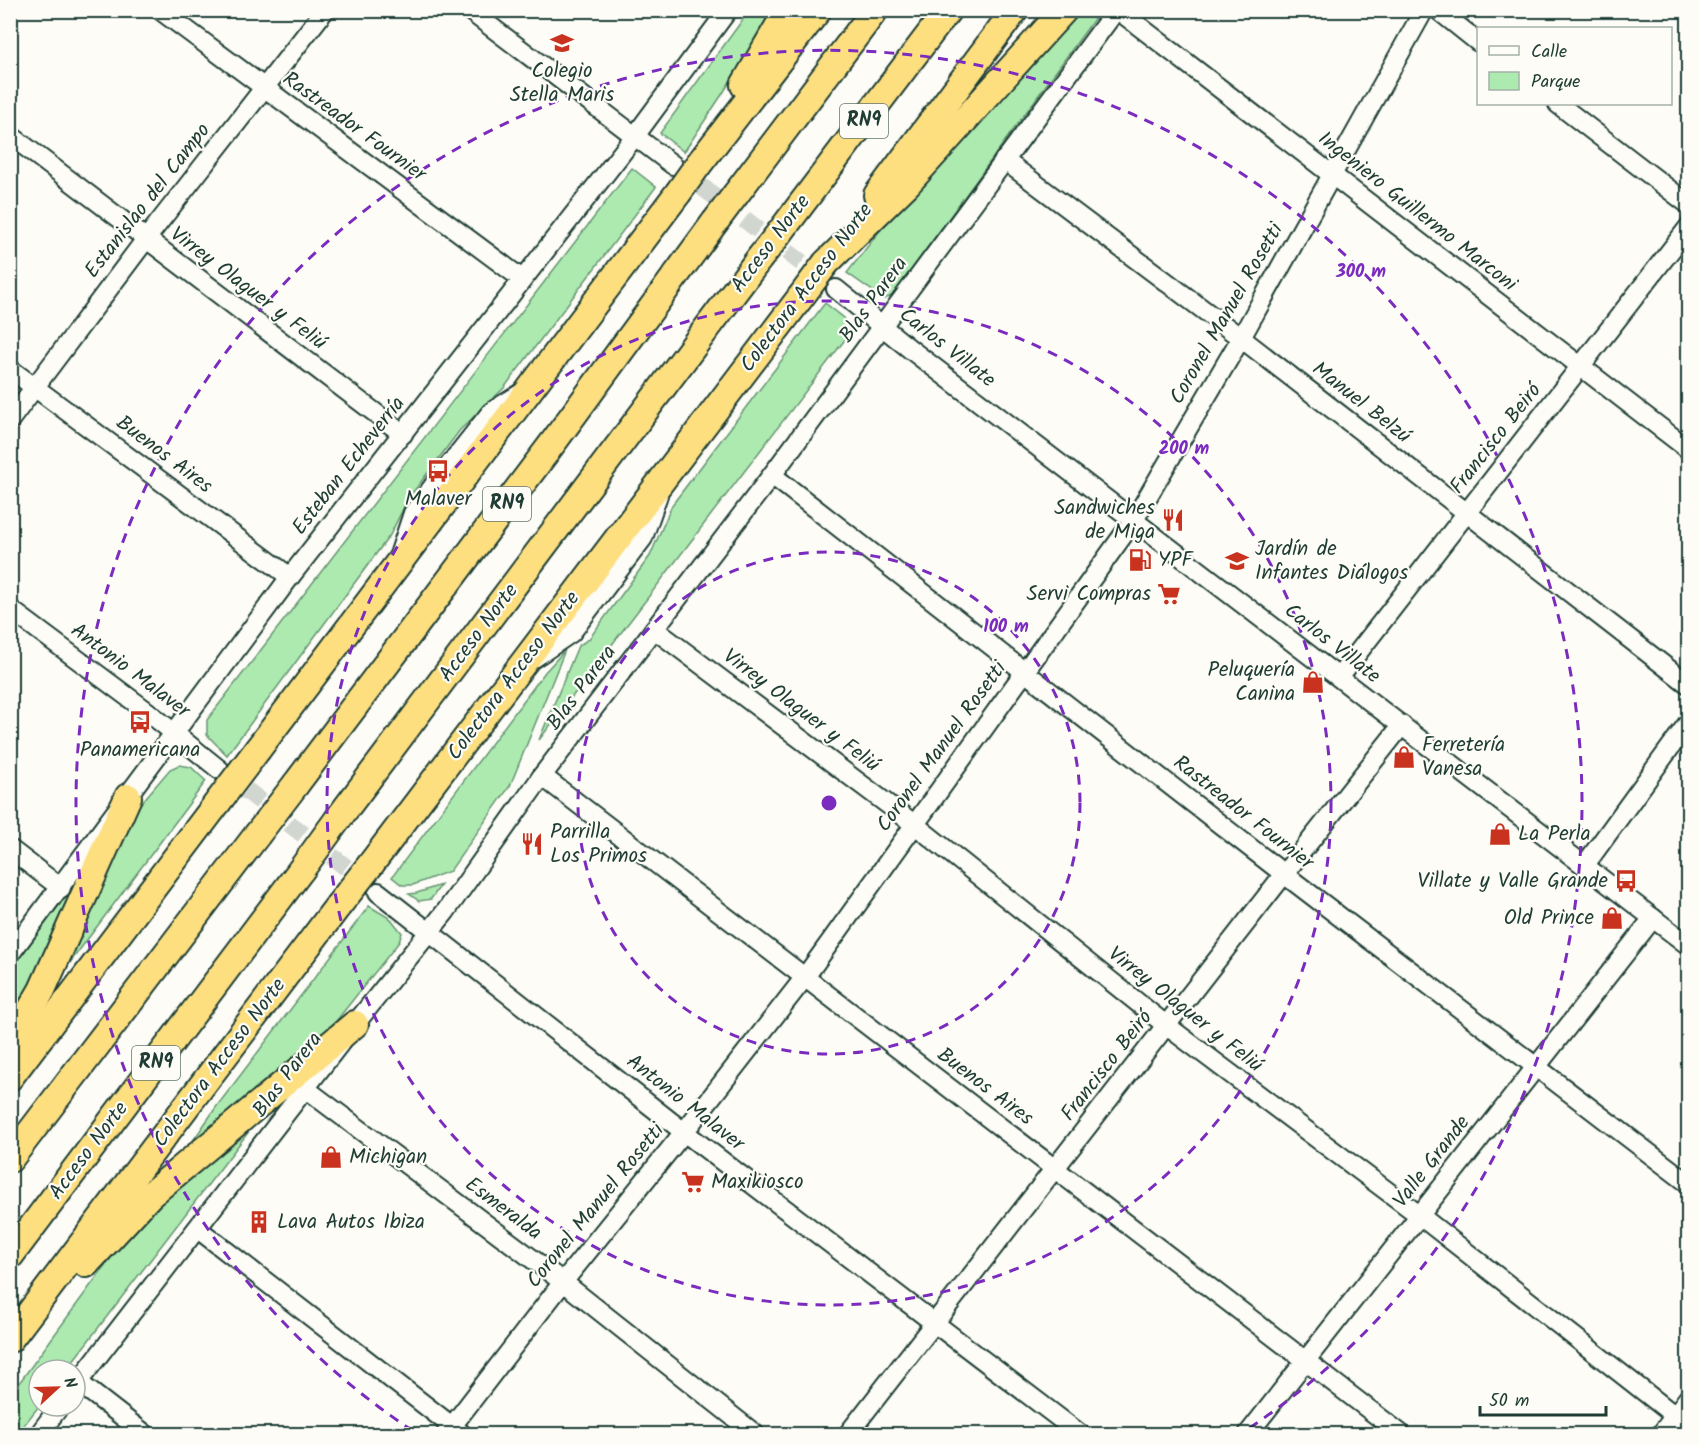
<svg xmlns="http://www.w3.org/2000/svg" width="1699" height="1445" font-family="Kalam,sans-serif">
	<rect width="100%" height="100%" fill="#fdfcf7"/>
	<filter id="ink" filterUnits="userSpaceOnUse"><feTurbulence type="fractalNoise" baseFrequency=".0167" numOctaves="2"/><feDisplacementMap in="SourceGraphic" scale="12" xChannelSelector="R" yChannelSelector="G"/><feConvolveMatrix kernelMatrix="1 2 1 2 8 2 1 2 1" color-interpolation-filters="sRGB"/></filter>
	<g filter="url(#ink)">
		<g fill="#adeab0" stroke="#669472" stroke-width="1.5">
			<polygon points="749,11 774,11 723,93 684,152 660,133"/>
			<polygon points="1079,11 1100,11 892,296 884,299 847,273 878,233"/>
			<polygon points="632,168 656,187 504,388 460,430 408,499 390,535 227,755 207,735 207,720"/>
			<polygon points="825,303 844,318 847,337 539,740 578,646 589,639 650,556 672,505"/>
			<polygon points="565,650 510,786 450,871 413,885 402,885 392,877 545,672"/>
			<polygon points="179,765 191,767 206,781 54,984 131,815 170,769"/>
			<polygon points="441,885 431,899 419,901 409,894 417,893"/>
			<polygon points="72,888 15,1016 11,1023 11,969"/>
			<polygon points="369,906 391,919 402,933 399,942 325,1035 179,1161 217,1106"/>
			<polygon points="266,1109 66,1370 39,1370 39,1406 17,1434 11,1434 11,1394 121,1244 154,1208"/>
		</g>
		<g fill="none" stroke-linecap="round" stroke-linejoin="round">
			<g stroke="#d1d6d0" stroke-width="18" stroke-dasharray="18 9" stroke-linecap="butt">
				<polyline points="680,170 836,289"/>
				<polyline points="225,774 378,892"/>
			</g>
			<g stroke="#1f3d34" stroke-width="22">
				<g id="minor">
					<polyline points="160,10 522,279"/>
					<polyline points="469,10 673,165"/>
					<polyline points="1118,10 1688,449"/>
					<polyline points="1438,10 1478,42"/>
					<polyline points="1558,104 1688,204"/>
					<polyline points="10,135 403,434"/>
					<polyline points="1004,160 1241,338 1688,684"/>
					<polyline points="836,289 910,349 1688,945"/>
					<polyline points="10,369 290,577"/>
					<polyline points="10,420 146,239 325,10"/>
					<polyline points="772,475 1284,874 1688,1183"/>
					<polyline points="399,555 413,513 442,474 491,412 520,394"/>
					<polyline points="10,609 148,712 220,770"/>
					<polyline points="654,629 914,824 1167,1026 1419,1215 1688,1426"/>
					<polyline points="534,658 571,633 643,538 658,495"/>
					<polyline points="1339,677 1688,228"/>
					<polyline points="542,776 1401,1434"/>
					<polyline points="10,849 61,888"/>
					<polyline points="1585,865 1688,723"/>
					<polyline points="378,892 684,1132 1080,1434"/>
					<polyline points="10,954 290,577 635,136 728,10"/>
					<polyline points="306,1089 563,1282 755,1434"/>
					<polyline points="198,1229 462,1434"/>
					<polyline points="78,1382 145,1434"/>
					<polyline points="75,1386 355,1024 446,911 542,776 772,475 1116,10"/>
					<polyline points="39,1434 60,1406"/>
					<polyline points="446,1434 563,1282 684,1132 805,977 1134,520 1241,338 1424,10"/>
					<polyline points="848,1434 1284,874 1402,725"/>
					<polyline points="1248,1434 1653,918"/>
					<polyline points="1661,1434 1688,1398"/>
				</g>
			</g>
			<g stroke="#1f3d34" stroke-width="30">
				<g id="highway">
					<polyline points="744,85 788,10"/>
					<polyline points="698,165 818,10"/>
					<polyline points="736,194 875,10"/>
					<polyline points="877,195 1015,10"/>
					<polyline points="781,231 948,10"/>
					<polyline points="826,263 907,184 1064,10"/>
					<polyline points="258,749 678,193"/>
					<polyline points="296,784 555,440 715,222"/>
					<polyline points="338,819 759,259"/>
					<polyline points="371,864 800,298"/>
					<polyline points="10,1045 42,990 128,797"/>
					<polyline points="10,1077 218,802"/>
					<polyline points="10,1159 257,835"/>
					<polyline points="10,1256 301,870"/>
					<polyline points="86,1264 150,1195 355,1024"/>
					<polyline points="10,1339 338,906"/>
				</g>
			</g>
			<use href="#minor" stroke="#fdfcf7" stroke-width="18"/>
			<use href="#highway" stroke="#fddf80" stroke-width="26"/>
			<g stroke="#1f3d34" stroke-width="30" stroke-linecap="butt">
				<g id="highway-bridge">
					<polyline points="678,193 698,165"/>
					<polyline points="715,222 736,194"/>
					<polyline points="759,259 781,231"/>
					<polyline points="800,298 826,263"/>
					<polyline points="218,802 258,749"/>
					<polyline points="257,835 296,784"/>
					<polyline points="301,870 338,819"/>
					<polyline points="338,906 371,864"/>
				</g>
			</g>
			<use href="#highway-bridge" stroke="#fddf80" stroke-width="26"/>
		</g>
	</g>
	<g fill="none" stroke="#7b2cbf" stroke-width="3" stroke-dasharray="10 8">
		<circle cx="829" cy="803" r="251"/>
		<circle cx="829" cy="803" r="502"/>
		<path d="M413 1431A753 753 0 1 1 1245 1431"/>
	</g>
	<defs>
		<g id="school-bare" transform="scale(1.8)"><path d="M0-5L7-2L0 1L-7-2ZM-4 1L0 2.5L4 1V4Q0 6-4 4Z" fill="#c8321e" stroke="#fdfcf7" stroke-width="2.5" paint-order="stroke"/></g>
		<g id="bus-bare" transform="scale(1.8)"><path d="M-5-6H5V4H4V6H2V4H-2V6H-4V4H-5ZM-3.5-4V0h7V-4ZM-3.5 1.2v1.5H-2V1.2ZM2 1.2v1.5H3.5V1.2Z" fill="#c8321e" stroke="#fdfcf7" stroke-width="2.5" paint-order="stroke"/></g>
		<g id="restaurant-bare" transform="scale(1.8)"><path d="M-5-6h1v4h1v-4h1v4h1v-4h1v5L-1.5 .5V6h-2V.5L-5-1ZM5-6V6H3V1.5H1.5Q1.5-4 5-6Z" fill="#c8321e" stroke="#fdfcf7" stroke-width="2.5" paint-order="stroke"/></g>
		<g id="fuel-bare" transform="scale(1.8)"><path d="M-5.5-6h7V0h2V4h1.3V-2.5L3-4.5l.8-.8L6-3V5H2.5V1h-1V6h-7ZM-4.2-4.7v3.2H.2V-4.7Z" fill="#c8321e" stroke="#fdfcf7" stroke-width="2.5" paint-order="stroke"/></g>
		<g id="supermarket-bare" transform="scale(1.8)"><path d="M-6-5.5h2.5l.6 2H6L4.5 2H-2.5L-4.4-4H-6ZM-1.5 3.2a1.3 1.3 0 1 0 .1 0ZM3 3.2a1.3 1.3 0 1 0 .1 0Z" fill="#c8321e" stroke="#fdfcf7" stroke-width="2.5" paint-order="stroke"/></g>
		<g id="shop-bare" transform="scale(1.8)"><path d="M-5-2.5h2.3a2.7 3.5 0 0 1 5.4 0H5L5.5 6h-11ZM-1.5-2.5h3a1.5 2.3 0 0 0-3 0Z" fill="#c8321e" stroke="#fdfcf7" stroke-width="2.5" paint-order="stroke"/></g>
		<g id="building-bare" transform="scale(1.8)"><path d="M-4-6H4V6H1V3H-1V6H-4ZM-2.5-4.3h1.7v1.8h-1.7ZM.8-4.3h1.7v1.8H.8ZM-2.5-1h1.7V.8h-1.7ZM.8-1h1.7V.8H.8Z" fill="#c8321e" stroke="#fdfcf7" stroke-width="2.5" paint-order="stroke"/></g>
	</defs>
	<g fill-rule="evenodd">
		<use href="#school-bare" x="562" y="43"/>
		<use href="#bus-bare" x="438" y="471"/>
		<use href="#restaurant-bare" x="1173" y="520"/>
		<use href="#fuel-bare" x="1140" y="560"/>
		<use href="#school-bare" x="1237" y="561"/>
		<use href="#supermarket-bare" x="1169" y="594"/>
		<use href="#shop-bare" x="1313" y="682"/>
		<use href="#bus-bare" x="140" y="722"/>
		<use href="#shop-bare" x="1404" y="757"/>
		<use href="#shop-bare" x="1500" y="834"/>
		<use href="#restaurant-bare" x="532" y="844"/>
		<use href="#bus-bare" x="1626" y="881"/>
		<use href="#shop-bare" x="1612" y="918"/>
		<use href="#shop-bare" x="331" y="1157"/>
		<use href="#supermarket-bare" x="693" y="1182"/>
		<use href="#building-bare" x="259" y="1222"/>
	</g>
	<g text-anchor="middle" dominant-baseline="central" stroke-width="4.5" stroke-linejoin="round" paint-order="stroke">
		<g fill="#fdfcf7" stroke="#62766e" stroke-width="1.5">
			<rect x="840" y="104" width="48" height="34" rx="4.5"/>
			<rect x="483" y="487" width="48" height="34" rx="4.5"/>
			<rect x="132" y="1046" width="48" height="34" rx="4.5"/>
		</g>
		<g font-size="20" font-weight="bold" fill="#1f3d34">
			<text x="864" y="121">RN9</text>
			<text x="507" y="504">RN9</text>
			<text x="156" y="1063">RN9</text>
		</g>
		<g font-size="21" fill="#1f3d34" stroke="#fdfcf7" text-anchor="start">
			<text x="562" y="71" text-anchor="middle">Colegio<tspan x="562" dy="24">Stella Maris</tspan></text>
			<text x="438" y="499" text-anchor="middle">Malaver</text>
			<text x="1155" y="508" text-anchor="end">Sandwiches<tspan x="1155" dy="24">de Miga</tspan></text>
			<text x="1255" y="549">Jardín de<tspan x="1255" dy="24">Infantes Diálogos</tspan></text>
			<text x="1158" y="560">YPF</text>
			<text x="1151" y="594" text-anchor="end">Servi Compras</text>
			<text x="1295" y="670" text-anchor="end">Peluquería<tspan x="1295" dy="24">Canina</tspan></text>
			<text x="1422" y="745">Ferretería<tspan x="1422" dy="24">Vanesa</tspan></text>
			<text x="140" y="750" text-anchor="middle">Panamericana</text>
			<text x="550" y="832">Parrilla<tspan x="550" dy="24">Los Primos</tspan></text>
			<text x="1518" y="834">La Perla</text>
			<text x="1608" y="881" text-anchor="end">Villate y Valle Grande</text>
			<text x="1594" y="918" text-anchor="end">Old Prince</text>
			<text x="349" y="1157">Michigan</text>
			<text x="711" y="1182">Maxikiosco</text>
			<text x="277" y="1222">Lava Autos Ibiza</text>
		</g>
		<g font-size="21" fill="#1f3d34" stroke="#fdfcf7">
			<text transform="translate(354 127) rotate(36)">Rastreador Fournier</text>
			<text transform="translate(148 201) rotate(-52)">Estanislao del Campo</text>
			<text transform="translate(1417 212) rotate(38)">Ingeniero Guillermo Marconi</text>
			<text transform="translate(771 244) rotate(-53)">Acceso Norte</text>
			<text transform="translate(807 288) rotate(-53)">Colectora Acceso Norte</text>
			<text transform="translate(248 289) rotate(37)">Virrey Olaguer y Feliú</text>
			<text transform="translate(874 300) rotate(-54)">Blas Parera</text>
			<text transform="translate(1227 314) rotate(-60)">Coronel Manuel Rosetti</text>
			<text transform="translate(947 348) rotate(38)">Carlos Villate</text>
			<text transform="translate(1361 403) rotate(38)">Manuel Belzú</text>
			<text transform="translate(1496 439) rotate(-52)">Francisco Beiró</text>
			<text transform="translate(164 455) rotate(37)">Buenos Aires</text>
			<text transform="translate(349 466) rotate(-52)">Esteban Echeverría</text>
			<text transform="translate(479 633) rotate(-53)">Acceso Norte</text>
			<text transform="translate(1332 644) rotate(38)">Carlos Villate</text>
			<text transform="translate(130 671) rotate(37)">Antonio Malaver</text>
			<text transform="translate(514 676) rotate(-53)">Colectora Acceso Norte</text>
			<text transform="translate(582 688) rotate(-53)">Blas Parera</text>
			<text transform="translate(801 711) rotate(37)">Virrey Olaguer y Feliú</text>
			<text transform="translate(942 747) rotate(-54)">Coronel Manuel Rosetti</text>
			<text transform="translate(1243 813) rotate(38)">Rastreador Fournier</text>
			<text transform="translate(1185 1010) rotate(38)">Virrey Olaguer y Feliú</text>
			<text transform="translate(220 1063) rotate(-53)">Colectora Acceso Norte</text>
			<text transform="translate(1107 1066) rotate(-52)">Francisco Beiró</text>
			<text transform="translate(288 1075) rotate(-53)">Blas Parera</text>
			<text transform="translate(985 1087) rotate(37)">Buenos Aires</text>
			<text transform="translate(685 1103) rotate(38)">Antonio Malaver</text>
			<text transform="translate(89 1151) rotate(-53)">Acceso Norte</text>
			<text transform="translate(1432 1162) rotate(-52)">Valle Grande</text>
			<text transform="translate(596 1206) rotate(-51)">Coronel Manuel Rosetti</text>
			<text transform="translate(503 1209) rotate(37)">Esmeralda</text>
		</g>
	</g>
	<circle cx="829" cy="803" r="9" fill="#7b2cbf" stroke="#fdfcf7" stroke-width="3"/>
	<g font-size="18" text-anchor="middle" font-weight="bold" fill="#7b2cbf" stroke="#fdfcf7" stroke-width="4.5" stroke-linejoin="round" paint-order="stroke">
		<text x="1361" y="277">300 m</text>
		<text x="1184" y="454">200 m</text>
		<text x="1006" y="632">100 m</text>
	</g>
	<rect width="1699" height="1445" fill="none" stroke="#fdfcf7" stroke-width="36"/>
	<rect x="18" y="18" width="1663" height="1409" fill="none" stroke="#1f3d34" stroke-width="2" filter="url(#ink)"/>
	<rect x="1477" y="27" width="195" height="78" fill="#fdfcf7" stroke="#a4b0a9" stroke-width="1.5"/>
	<rect x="1489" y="46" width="30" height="9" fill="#fdfcf7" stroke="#a4b0a9" stroke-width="1.5"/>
	<text x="1531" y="57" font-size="18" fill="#1f3d34">Calle</text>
	<rect x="1489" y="72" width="30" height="18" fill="#adeab0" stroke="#a4b0a9" stroke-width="1.5"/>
	<text x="1531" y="87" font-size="18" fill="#1f3d34">Parque</text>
	<g transform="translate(57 1388) rotate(68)"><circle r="28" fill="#fdfcf7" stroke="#a4b0a9" stroke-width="1.5"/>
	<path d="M0-4.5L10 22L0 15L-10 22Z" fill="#c8321e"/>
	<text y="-9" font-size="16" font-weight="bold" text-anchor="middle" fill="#1f3d34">N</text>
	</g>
	<path d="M1480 1406v9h126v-9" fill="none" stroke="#1f3d34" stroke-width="3"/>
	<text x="1489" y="1406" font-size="18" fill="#1f3d34" stroke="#fdfcf7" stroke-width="4.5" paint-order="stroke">50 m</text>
</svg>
